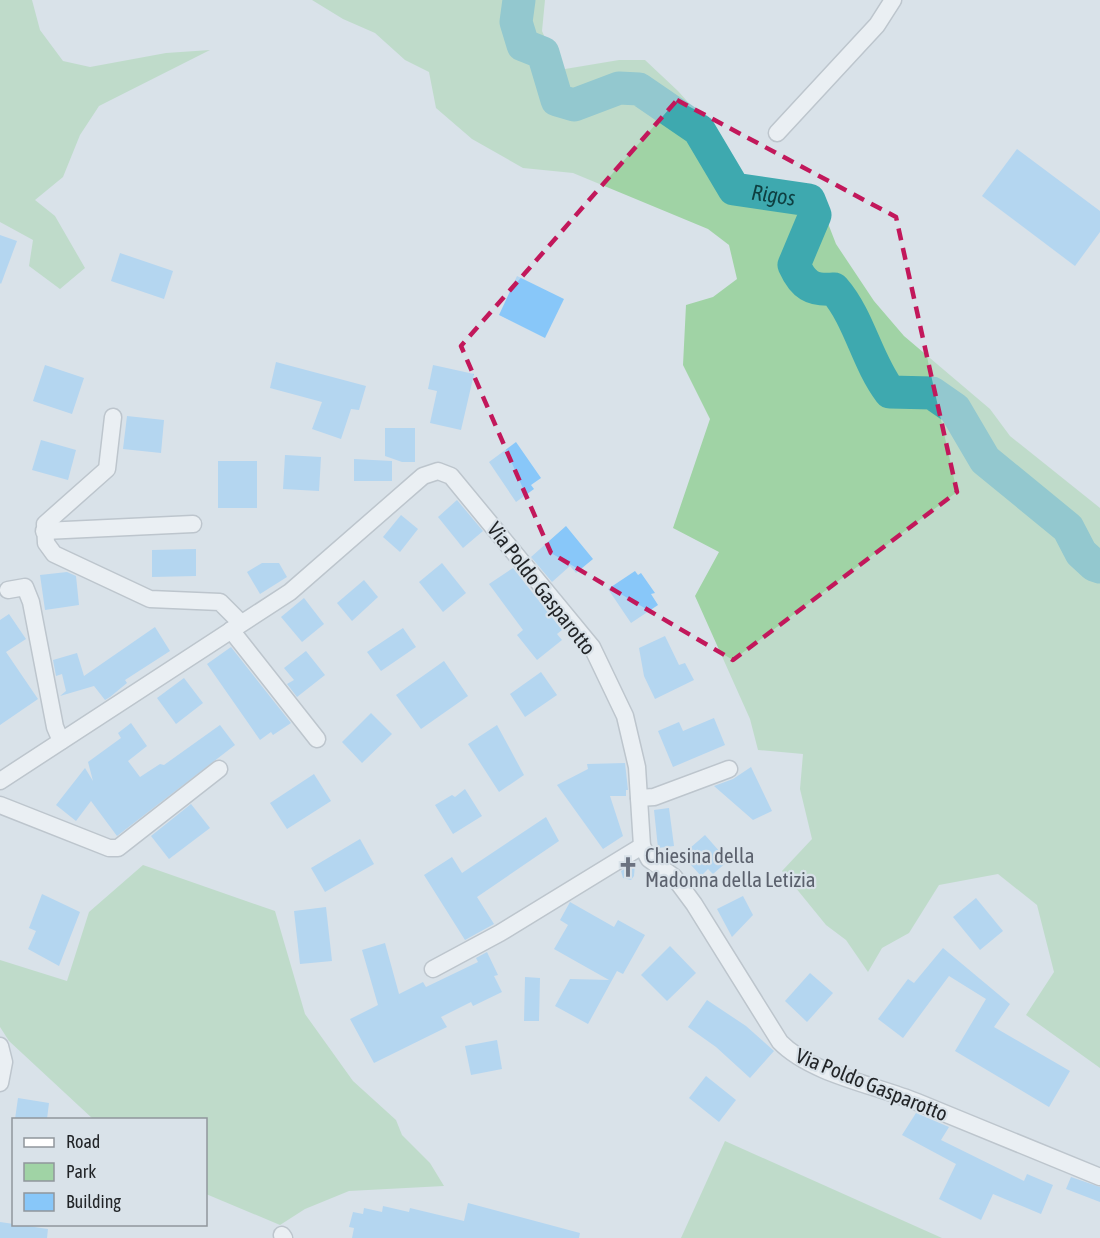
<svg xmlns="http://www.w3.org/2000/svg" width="1100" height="1238" font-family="'Asap Condensed',sans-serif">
	<rect width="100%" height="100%" fill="#d9e2e9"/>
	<g fill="#a0d3a5">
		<polygon points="0,0 32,0 40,30 63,61 90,67 166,53 210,50 99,106 80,135 63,177 35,200 55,216 85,268 60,289 29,266 33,240 0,222"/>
		<polygon points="312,0 545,0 542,31 559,70 619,60 645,60 678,91 718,136 747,183 817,195 836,244 874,301 904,336 990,409 1010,436 1100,508 1100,1068 1026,1015 1054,972 1037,905 998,874 939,885 909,933 882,948 868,972 846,940 826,925 782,871 812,839 800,789 803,754 758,750 750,719 695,596 719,552 673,528 710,419 683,365 686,305 713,297 737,279 729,245 708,229 573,173 523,168 472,139 436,108 429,72 405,60 375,33 343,19"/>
		<polygon points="143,865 275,911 305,1014 353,1081 396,1120 402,1135 430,1163 444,1186 349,1191 305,1209 280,1225 206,1194 206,1120 93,1119 9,1041 0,1027 0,960 67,981 89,912"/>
		<polygon points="725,1141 942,1238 681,1238"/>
	</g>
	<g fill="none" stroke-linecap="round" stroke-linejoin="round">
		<path stroke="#3ea9af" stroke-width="33" id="s1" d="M519 0 516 22 523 45 543 53 557 100 574 105 619 88 639 89 699 130 734 189 809 200 815 215 794 265C803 285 812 291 834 289 860 319 866 360 890 392L932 393 955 409 985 460 1068 528 1081 553 1094 565 1100 567"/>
	</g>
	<g fill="#88c7f9">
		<polygon points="1017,149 1100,211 1100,232 1075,266 982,196"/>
		<polygon points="0,235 17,241 1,284 0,283"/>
		<polygon points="120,253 173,271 164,299 111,281"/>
		<polygon points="517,276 564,299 545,338 499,315"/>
		<polygon points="276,362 366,386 359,410 351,409 341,439 312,429 322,402 270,388"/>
		<polygon points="45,365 84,378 72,414 33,401"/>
		<polygon points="433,365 474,374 461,430 430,423 437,391 428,389"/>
		<polygon points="127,416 164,420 161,453 123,449"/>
		<polygon points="385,428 415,428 415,462 402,462 385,456"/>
		<polygon points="41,440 76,450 68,480 32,470"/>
		<polygon points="516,442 541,478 531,485 534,489 516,502 489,462"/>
		<polygon points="285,455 321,457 319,491 283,489"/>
		<polygon points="354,459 392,461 392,481 354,481"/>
		<rect x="218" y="461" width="39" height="47"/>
		<polygon points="457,500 483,531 463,548 438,517"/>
		<polygon points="401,515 418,529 400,552 383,537"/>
		<polygon points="566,526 593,559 576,573 570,566 552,582 531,557"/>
		<polygon points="196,549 196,576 152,577 152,550"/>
		<polygon points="262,563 279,563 287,577 260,594 247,572"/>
		<polygon points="442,563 466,593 443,612 419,582"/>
		<polygon points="513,568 562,630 557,634 562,640 537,660 517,635 523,630 489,584"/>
		<polygon points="635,571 638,575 641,573 655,593 651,594 658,605 631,623 608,589"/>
		<polygon points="67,572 76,576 79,605 45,610 40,575"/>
		<polygon points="364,580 378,597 352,621 337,603"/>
		<polygon points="304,598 324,624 302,642 281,617"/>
		<polygon points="9,614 26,639 6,652 38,699 0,725 0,620"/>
		<polygon points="155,627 170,651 125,680 127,683 110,697 105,700 94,686 60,696 66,691 62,674 56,676 53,660 77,653 84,676"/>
		<polygon points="403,628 416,647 381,671 367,652"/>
		<polygon points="665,636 679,665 685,663 694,680 655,699 644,676 639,648"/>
		<polygon points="231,647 291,723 273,735 271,732 260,740 207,664"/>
		<polygon points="306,651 325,675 297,697 287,684 294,680 284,668"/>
		<polygon points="444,661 468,696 421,729 396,695"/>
		<polygon points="541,672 557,695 525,717 510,694"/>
		<polygon points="184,678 203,703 176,724 157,698"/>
		<polygon points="371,713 392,734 362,763 342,742"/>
		<polygon points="714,718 725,745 673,767 658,731 679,722 683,731"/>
		<polygon points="131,723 147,746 128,761 140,777 160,764 164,765 220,725 235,745 117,836 91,801 76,821 56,805 85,768 93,781 88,762 121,738 118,733"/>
		<polygon points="497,725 524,775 499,792 468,744"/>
		<polygon points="625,763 628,790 626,790 626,796 610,796 623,836 603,849 557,785 588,769 587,764"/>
		<polygon points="751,767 772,811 753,820 714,786 733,779"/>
		<polygon points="314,774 331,801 287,829 270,803"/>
		<polygon points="465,789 482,816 453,834 435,805 452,795 455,797"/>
		<polygon points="191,804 210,828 169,859 151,836"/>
		<polygon points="669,808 674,846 658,848 654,810"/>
		<polygon points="546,817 559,841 477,897 494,924 465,940 424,875 452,857 462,873"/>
		<polygon points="705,835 728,861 713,874 708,869 701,876 682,855"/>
		<polygon points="360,839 374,864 325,892 311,868"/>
		<polygon points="635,863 634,876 631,880 623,878 621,871"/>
		<polygon points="42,894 80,912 59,966 28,949 36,931 29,928"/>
		<polygon points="743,896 753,915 732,937 717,909"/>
		<polygon points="976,898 1003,931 980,950 953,917"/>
		<polygon points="570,902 614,927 618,920 645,935 623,974 617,971 588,1024 555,1006 570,979 609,980 554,949 568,925 560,920"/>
		<polygon points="326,907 332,961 300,964 294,911"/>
		<polygon points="385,943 399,994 423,982 426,987 478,962 476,958 487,952 498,975 494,976 502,992 473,1006 471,1002 441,1017 447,1027 374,1063 350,1019 378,1005 362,950"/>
		<polygon points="670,946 696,973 667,1001 641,975"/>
		<polygon points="943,948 1010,1004 994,1027 1070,1071 1049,1107 955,1051 986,999 949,976 903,1038 878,1019 908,979 914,983"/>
		<polygon points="810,973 833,993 807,1022 785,1001"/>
		<polygon points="525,977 540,978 539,1021 524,1021"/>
		<polygon points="707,1000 746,1026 774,1051 750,1078 716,1047 688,1027"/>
		<polygon points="497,1040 502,1069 471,1075 465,1046"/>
		<polygon points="706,1076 736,1100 719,1122 689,1098"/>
		<polygon points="18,1098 49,1103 47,1119 15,1119"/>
		<polygon points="916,1113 949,1127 941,1140 1024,1181 1027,1174 1053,1185 1041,1214 993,1194 981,1220 939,1199 956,1164 902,1135"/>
		<polygon points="1071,1177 1100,1187 1100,1202 1066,1189"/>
		<polygon points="468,1203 580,1233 579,1238 352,1238 354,1228 349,1227 353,1212 363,1214 364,1208 382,1212 383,1206 409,1212 410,1208 464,1221"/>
		<polygon points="0,1222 48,1229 47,1238 0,1238"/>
	</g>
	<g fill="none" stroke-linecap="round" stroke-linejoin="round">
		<g stroke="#9ba3aa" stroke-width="19">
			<g id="minor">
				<polyline points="777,133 877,25 893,0"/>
				<polyline points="113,417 107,469 45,524 46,543 54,554 150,599 220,602 241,623"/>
				<polyline points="44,531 193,524"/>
				<polyline points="8,590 25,587 31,602 55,727 61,741"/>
				<polyline points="231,630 317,739"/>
				<path d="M0 781 290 592 423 476 438 471 451 476 592 647 625 716 637 767 642 846 649 859 674 877 694 904 780 1042C811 1074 875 1085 917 1102 978 1127 1039 1152 1100 1177"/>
				<polyline points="639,798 654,797 729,769"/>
				<polyline points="0,805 109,848 118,848 219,769"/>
				<polyline points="433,969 500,933 642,846"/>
				<polyline points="0,1046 4,1062 0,1083"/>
				<polyline points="282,1235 284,1238"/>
			</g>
		</g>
		<use href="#minor" stroke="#fff" stroke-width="16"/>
	</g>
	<path d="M0 0H1100V1238H0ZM677 100 896 217 957 492 733 660 551 553 461 346Z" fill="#d9e2e9" fill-opacity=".55" fill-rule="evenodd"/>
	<path fill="none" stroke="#c2185b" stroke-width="4.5" stroke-dasharray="12 8" stroke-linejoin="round" d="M677 100 896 217 957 492 733 660 551 553 461 346Z"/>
	<defs>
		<g id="church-bare" transform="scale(1.62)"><path d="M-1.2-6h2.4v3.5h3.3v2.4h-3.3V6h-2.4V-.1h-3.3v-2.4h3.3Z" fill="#6b7280" stroke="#d9e2e9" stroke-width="2.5" paint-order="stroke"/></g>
	</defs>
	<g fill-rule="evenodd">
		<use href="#church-bare" x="628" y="867"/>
	</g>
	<g text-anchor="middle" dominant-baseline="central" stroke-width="4.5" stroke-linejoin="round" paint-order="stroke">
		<g font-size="21" fill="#222528" stroke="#d9e2e9">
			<text transform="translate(542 588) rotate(52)">Via Poldo Gasparotto</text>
			<text transform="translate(872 1084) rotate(22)">Via Poldo Gasparotto</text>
		</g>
		<g font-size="21" fill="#5b616d" stroke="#d9e2e9" text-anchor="start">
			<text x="645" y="855">Chiesina della<tspan x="645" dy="24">Madonna della Letizia</tspan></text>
		</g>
		<g font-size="22" font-style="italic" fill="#0e3f41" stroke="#d9e2e9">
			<text stroke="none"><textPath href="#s1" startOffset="384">Rigos</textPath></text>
		</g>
	</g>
	<rect x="12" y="1118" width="195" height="108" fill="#d9e2e9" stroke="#90969c" stroke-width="1.5"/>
	<rect x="24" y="1138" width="30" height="9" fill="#ffffff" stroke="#90969c" stroke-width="1.5"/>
	<text x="66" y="1148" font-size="18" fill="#222528">Road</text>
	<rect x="24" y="1163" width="30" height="18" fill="#a0d3a5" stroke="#90969c" stroke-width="1.5"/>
	<text x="66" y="1178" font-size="18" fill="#222528">Park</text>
	<rect x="24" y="1193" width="30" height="18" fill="#88c7f9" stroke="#90969c" stroke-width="1.5"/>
	<text x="66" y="1208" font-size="18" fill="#222528">Building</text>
</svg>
